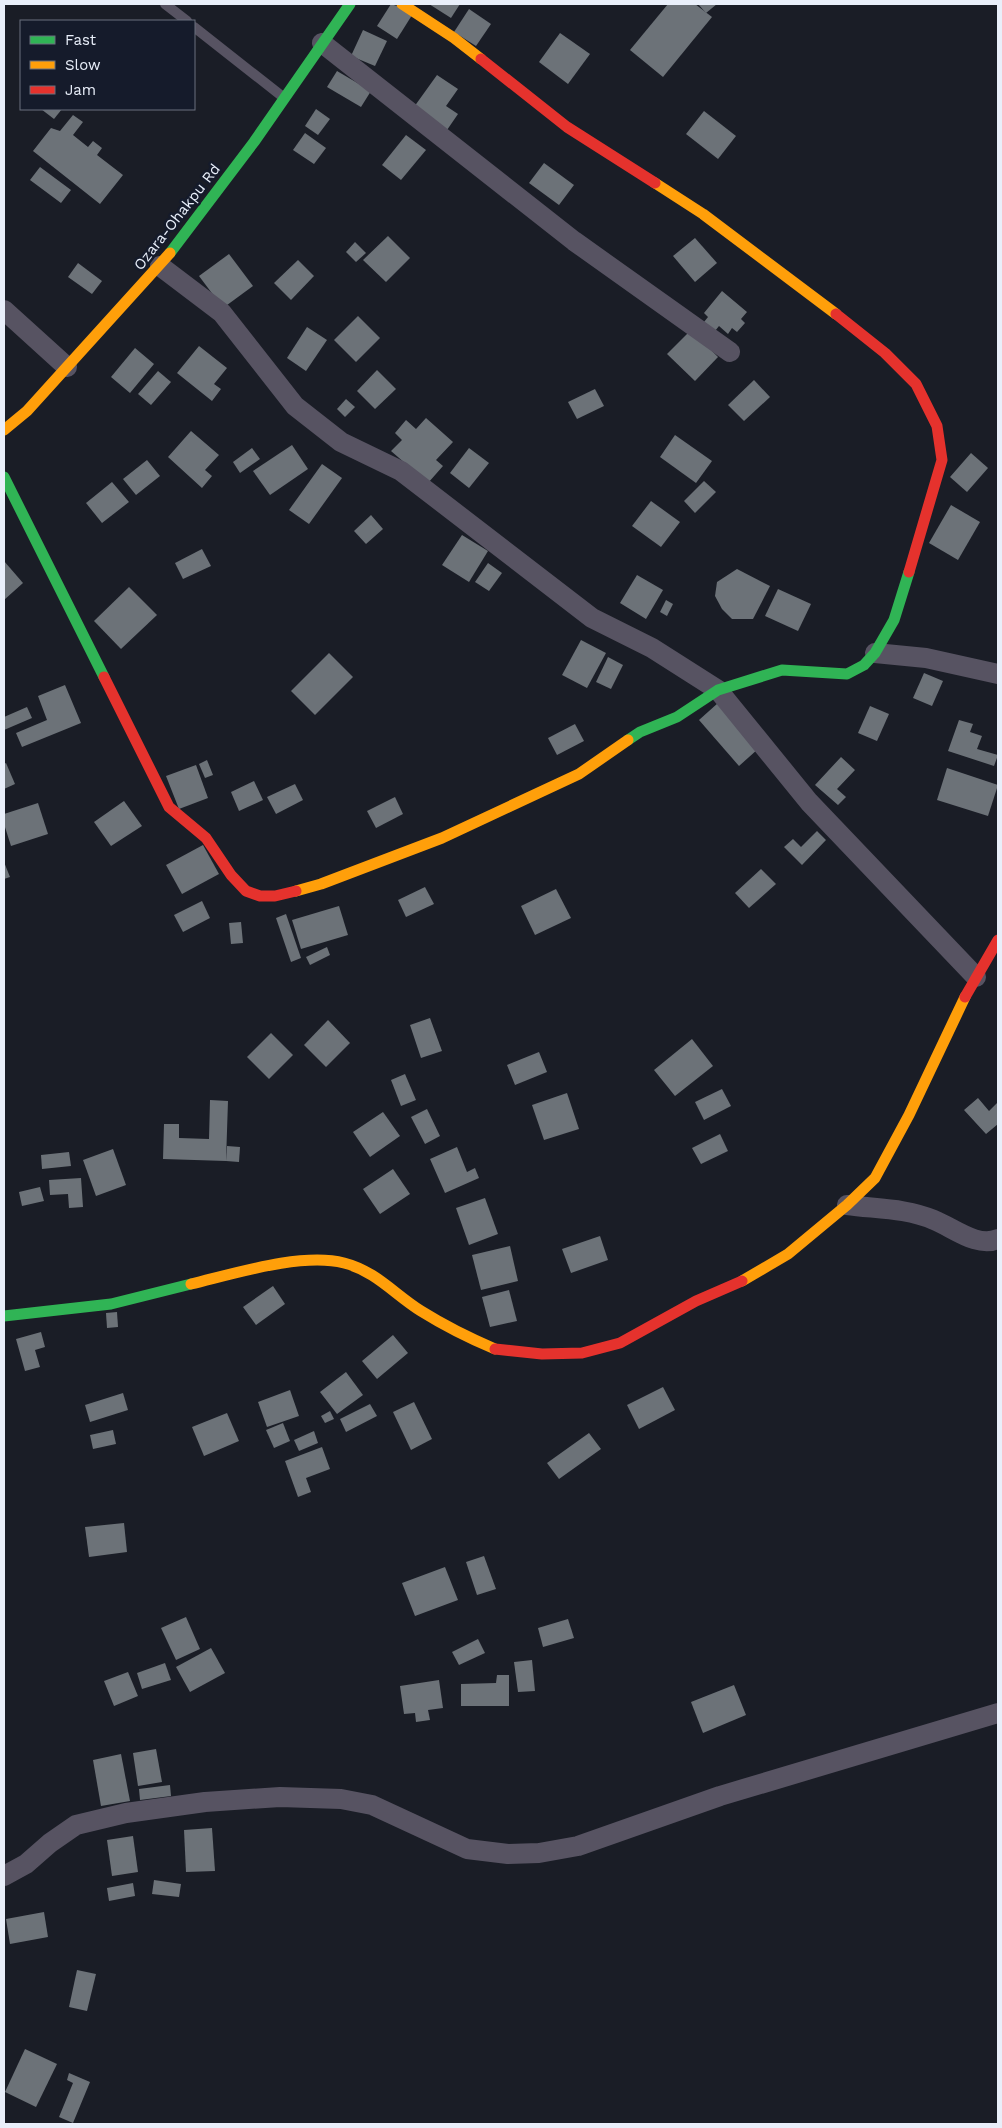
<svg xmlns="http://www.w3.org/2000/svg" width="1002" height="2128" font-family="'Work Sans',sans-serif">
	<rect width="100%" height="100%" fill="#1a1d26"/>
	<g fill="#6c7278">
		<polygon points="391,4 414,12 397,39 377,26"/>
		<polygon points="429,4 460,4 451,18"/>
		<polygon points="668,4 695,4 712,17 663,77 630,50"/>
		<polygon points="698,4 717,4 706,13"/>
		<polygon points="469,9 491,24 476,46 454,32"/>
		<polygon points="363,30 387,41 375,66 351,56"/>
		<polygon points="560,33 590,54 568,84 539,62"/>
		<polygon points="337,71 371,91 361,107 327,87"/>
		<polygon points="437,75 458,89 446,106 458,114 447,130 414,107"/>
		<polygon points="41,109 62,109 54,119"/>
		<polygon points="316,109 330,119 318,135 305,126"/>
		<polygon points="704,111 736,136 718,159 686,134"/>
		<polygon points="73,115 83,122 73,135 88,147 93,141 102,148 97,155 123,175 100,204 33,151 51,128 60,131"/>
		<polygon points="305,133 326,148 314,164 293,150"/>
		<polygon points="406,135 426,150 401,180 382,165"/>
		<polygon points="544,163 574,185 559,205 529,183"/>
		<polygon points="40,167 71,190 61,203 30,180"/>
		<polygon points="388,236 410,258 386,282 363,260"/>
		<polygon points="695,238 717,263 695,282 673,256"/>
		<polygon points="355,242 366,253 356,262 346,252"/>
		<polygon points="229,254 253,286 223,308 199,276"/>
		<polygon points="298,260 314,276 291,300 274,283"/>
		<polygon points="78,263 102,281 92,294 68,277"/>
		<polygon points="722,291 747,312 741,319 745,323 737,332 732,328 728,334 719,326 715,331 704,322 708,317 704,313"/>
		<polygon points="358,316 380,338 356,362 334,340"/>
		<polygon points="307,327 327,340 306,371 287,358"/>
		<polygon points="691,330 718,357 695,381 667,354"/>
		<polygon points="199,346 227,368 214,384 221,389 212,401 177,373"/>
		<polygon points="135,348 154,364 130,393 111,377"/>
		<polygon points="377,370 396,389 375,409 357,391"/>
		<polygon points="158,371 171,382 151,405 138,394"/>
		<polygon points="754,380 770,397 744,421 728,405"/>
		<polygon points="595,389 604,406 577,419 568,402"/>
		<polygon points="346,399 355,407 345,417 337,409"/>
		<polygon points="426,418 453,442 436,460 443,466 428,483 391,451 402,440 395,433 406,420 416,429"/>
		<polygon points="191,431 219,455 205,470 212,476 202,488 168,457"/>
		<polygon points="675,435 712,461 696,483 660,457"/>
		<polygon points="292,445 308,469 270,495 253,471"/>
		<polygon points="252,448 260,459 240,473 233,462"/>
		<polygon points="469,448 489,463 469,488 450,473"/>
		<polygon points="971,453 988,468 967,492 950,477"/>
		<polygon points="147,460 160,476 136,495 123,479"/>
		<polygon points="322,464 342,478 309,524 289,510"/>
		<polygon points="704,481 716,492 695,513 684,501"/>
		<polygon points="112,482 129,502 102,523 86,503"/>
		<polygon points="651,501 680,522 661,547 632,526"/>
		<polygon points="951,505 980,522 958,560 929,543"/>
		<polygon points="371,515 383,529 366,544 354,531"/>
		<polygon points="462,535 488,551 469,582 442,565"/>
		<polygon points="202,549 211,566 183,579 175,563"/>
		<polygon points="4,561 23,583 4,600"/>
		<polygon points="488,563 502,573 489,591 475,582"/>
		<polygon points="737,569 770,586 753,619 732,619 722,609 715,596 717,582"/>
		<polygon points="637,575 663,590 646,619 620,603"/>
		<polygon points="129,587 157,615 121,649 94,621"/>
		<polygon points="778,589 811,604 798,631 765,616"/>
		<polygon points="666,600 673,604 667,616 660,612"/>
		<polygon points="581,640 606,653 587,688 562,675"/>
		<polygon points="329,653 353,677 315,715 291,691"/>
		<polygon points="608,657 623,665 611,689 596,682"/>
		<polygon points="924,673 943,681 932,706 913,698"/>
		<polygon points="65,685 81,723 22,747 16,733 47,720 38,696"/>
		<polygon points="718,703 758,749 739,766 699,720"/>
		<polygon points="870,706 889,714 877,741 858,733"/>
		<polygon points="27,707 32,718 4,730 4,717"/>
		<polygon points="959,720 973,724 970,732 982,736 977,749 998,755 994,766 948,751"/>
		<polygon points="575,724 584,741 557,755 548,738"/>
		<polygon points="841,757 855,770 837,789 846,797 838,805 815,785"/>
		<polygon points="207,760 213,775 205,778 199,764"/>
		<polygon points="6,763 15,784 4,789 4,764"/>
		<polygon points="196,765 208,798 179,809 166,776"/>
		<polygon points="947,768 998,785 988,816 937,800"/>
		<polygon points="254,781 263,800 239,811 231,792"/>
		<polygon points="295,784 303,800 276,814 267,797"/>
		<polygon points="395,797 403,814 376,828 367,811"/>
		<polygon points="124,801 142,826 111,846 94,822"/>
		<polygon points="38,803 48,834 11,846 4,824 4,814"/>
		<polygon points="817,831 826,840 802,865 784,847 793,839 801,847"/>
		<polygon points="203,845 219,874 182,894 166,865"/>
		<polygon points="4,862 10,877 4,879"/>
		<polygon points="761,869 776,884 749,908 735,893"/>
		<polygon points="425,887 434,904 406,917 398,900"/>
		<polygon points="556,889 571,918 535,935 521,906"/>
		<polygon points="202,901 210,918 183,932 174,915"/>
		<polygon points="339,906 348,935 301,949 292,920"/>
		<polygon points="286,914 301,958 291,962 276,918"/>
		<polygon points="241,922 243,943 231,944 229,923"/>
		<polygon points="327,947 330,955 310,965 306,957"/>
		<polygon points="430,1018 442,1051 421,1058 410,1025"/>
		<polygon points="328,1020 350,1043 326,1067 304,1045"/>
		<polygon points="271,1033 293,1055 269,1079 247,1057"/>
		<polygon points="692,1039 713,1066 675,1096 654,1070"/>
		<polygon points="539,1052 547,1072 515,1085 507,1065"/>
		<polygon points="405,1074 416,1100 401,1106 391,1080"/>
		<polygon points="722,1089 731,1106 704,1120 695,1102"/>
		<polygon points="567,1093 579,1129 544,1140 532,1105"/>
		<polygon points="978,1098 989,1111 998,1102 998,1124 986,1134 964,1110"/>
		<polygon points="210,1100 228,1101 226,1161 163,1159 164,1124 179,1124 179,1138 209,1139"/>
		<polygon points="427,1109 440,1136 425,1144 411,1117"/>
		<polygon points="383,1112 400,1136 370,1157 353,1132"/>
		<polygon points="720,1134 728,1151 701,1164 692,1148"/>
		<polygon points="227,1146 240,1147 239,1162 226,1161"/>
		<polygon points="457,1147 467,1172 475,1168 479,1178 445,1193 430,1159"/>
		<polygon points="113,1149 126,1185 96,1196 83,1160"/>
		<polygon points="69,1152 71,1166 42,1169 41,1155"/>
		<polygon points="393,1169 410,1194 380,1214 363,1189"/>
		<polygon points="81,1178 83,1207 69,1208 68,1194 50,1195 49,1180"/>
		<polygon points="40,1187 44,1201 22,1206 19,1192"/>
		<polygon points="485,1198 498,1234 469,1245 456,1208"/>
		<polygon points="600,1236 608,1260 571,1273 562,1249"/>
		<polygon points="510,1246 518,1281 481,1290 472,1255"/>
		<polygon points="273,1286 285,1304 256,1325 243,1307"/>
		<polygon points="509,1290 517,1321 490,1327 482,1297"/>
		<polygon points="117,1312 118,1327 107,1328 106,1313"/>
		<polygon points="41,1332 45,1347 35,1350 40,1367 25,1371 16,1339"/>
		<polygon points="393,1335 408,1353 377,1379 362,1361"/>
		<polygon points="346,1372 363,1395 337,1414 320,1392"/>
		<polygon points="663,1387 675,1410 639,1429 627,1405"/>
		<polygon points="290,1390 299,1416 267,1427 258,1402"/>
		<polygon points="123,1393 128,1410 90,1422 85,1405"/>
		<polygon points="414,1402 432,1439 411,1450 393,1412"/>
		<polygon points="370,1404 377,1416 346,1432 340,1419"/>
		<polygon points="330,1411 334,1419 325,1423 321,1416"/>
		<polygon points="227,1413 239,1441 204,1456 192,1427"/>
		<polygon points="283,1423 290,1441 274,1448 266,1430"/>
		<polygon points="113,1430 116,1444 93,1449 90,1435"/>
		<polygon points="314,1431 318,1443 299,1451 294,1440"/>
		<polygon points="589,1433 601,1449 559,1479 547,1463"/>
		<polygon points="322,1447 330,1469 306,1478 311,1492 298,1497 285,1461"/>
		<polygon points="124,1523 127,1552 89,1557 85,1527"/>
		<polygon points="484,1556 496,1589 477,1595 466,1562"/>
		<polygon points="445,1567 458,1600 415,1616 402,1583"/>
		<polygon points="186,1617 200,1649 176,1660 161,1628"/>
		<polygon points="568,1619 574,1638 543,1647 538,1628"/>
		<polygon points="478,1639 485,1653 459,1665 452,1652"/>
		<polygon points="211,1648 225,1673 190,1692 176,1667"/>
		<polygon points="532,1660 535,1691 518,1692 514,1662"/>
		<polygon points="165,1663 171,1680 142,1689 137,1673"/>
		<polygon points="128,1672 138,1696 114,1706 104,1681"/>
		<polygon points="497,1675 509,1675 509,1706 461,1706 461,1684 496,1683"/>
		<polygon points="439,1680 443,1708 428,1710 430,1720 416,1722 415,1713 404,1714 400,1686"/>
		<polygon points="734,1685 746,1715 703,1733 691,1702"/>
		<polygon points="156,1749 162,1782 138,1786 133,1753"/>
		<polygon points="121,1754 130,1801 101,1806 93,1760"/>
		<polygon points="170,1785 171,1796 140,1800 139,1789"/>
		<polygon points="212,1828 215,1871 186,1872 184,1830"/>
		<polygon points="133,1836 138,1872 112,1876 107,1840"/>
		<polygon points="154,1880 181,1884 179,1897 152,1894"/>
		<polygon points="133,1883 135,1896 109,1901 107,1888"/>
		<polygon points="44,1912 48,1937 10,1944 6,1919"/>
		<polygon points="77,1970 96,1974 87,2011 69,2007"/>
		<polygon points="25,2049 57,2064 36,2107 5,2092"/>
		<polygon points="69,2073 90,2082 73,2123 59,2117 73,2083 67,2080"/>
	</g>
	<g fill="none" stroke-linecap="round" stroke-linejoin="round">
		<g stroke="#575362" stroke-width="10">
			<polyline points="165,4 187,21"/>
			<polyline points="194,27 283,97"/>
		</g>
		<g stroke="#575362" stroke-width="20">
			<polyline points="322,43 574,241 730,352"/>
			<polyline points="160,266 222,313 295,406 341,442 401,471 592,618 652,648 718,690 809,802 976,977"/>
			<polyline points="4,310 67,367"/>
			<polyline points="875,653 926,658 998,674"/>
			<path d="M847 1205C876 1209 906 1208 934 1220 954 1228 977 1248 998 1239"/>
			<polyline points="4,1876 26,1864 50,1843 76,1825 126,1813 205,1802 280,1797 341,1799 372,1805 467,1849 508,1854 539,1853 578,1846 720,1796 998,1713"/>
		</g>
		<g stroke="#30b455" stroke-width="11">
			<polyline points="170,253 254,142 350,4"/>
			<polyline points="4,477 104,677"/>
			<polyline points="628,740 640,732 677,717 718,690 782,670 847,674 864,665 875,653 894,620 909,572"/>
			<polyline points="4,1316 111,1304 191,1284"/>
		</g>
		<g stroke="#ff9f0a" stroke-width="11">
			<polyline points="402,4 454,38 481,59"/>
			<polyline points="655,183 703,214 836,314"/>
			<polyline points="4,430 27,411 170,253"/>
			<polyline points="296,891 321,884 442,838 579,774 628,740"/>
			<polyline points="742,1281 788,1254 847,1205 875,1178 909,1115 965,997"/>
			<path d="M191 1284C233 1274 302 1252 344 1263 376 1271 395 1295 421 1311 445 1326 469 1338 495 1349"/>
		</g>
		<g stroke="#e5322d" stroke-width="11">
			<polyline points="481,59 567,127 655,183"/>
			<polyline points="836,314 885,353 916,384 937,426 942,460 909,572"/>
			<polyline points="104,677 169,807 206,838 231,875 246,891 260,896 275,896 296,891"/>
			<polyline points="965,997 998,940"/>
			<polyline points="495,1349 542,1354 582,1353 620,1343 696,1301 742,1281"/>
		</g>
	</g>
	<g text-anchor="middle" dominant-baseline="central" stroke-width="5" stroke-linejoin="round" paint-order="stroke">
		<g font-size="15" fill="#e9effa" stroke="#151b2b">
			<text transform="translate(177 217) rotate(-52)">Ozara-Ohakpu Rd</text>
		</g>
	</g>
	<rect width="1002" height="2128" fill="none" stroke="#e9effa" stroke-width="10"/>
	<rect x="20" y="20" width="175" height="90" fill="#151b2b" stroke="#6a707e"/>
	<rect x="30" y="36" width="25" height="8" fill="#30b455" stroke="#6a707e"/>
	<text x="65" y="45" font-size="15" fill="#e9effa">Fast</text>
	<rect x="30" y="61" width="25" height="8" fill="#ff9f0a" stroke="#6a707e"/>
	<text x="65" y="70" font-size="15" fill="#e9effa">Slow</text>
	<rect x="30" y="86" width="25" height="8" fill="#e5322d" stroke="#6a707e"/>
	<text x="65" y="95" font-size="15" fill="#e9effa">Jam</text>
</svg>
